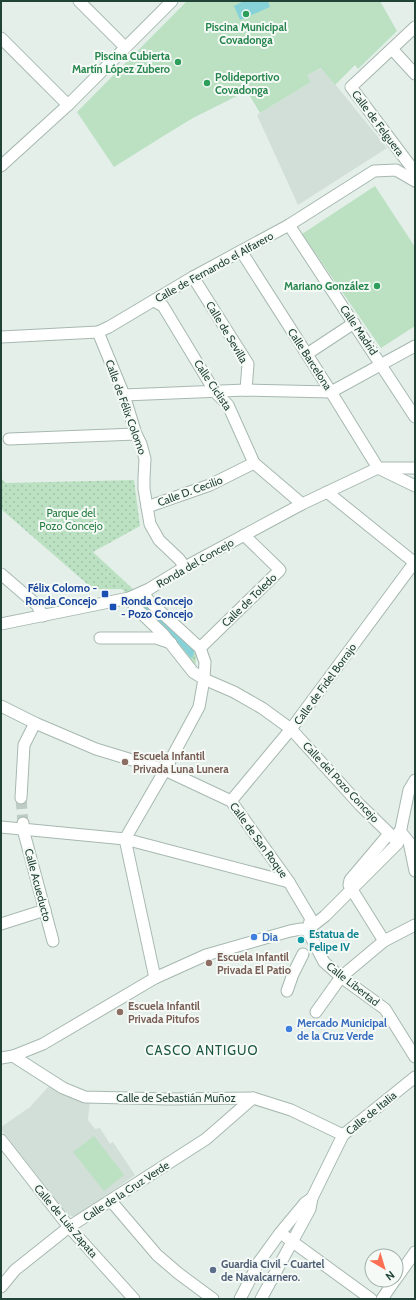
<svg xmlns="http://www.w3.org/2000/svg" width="416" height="1300" font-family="Cabin,sans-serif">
	<defs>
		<pattern id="green-dots" width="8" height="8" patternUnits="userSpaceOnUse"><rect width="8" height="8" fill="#bbe1c2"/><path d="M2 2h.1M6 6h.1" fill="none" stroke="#a0c2a7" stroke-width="1.8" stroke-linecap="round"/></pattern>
	</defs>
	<rect width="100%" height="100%" fill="#e4efe9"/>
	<g fill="#d2dfd8">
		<polygon points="322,68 387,148 298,205 257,115 311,82 306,75"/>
		<polygon points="50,1085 90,1101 88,1120 95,1129 100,1128 110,1144 113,1142 135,1175 76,1217 68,1215 1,1129 1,1127 30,1107"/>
	</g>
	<polygon fill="url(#green-dots)" points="1,478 6,483 134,480 140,526 93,552 189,641 197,651 195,667 122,589 93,589 1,509"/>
	<g fill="#bbe1c2">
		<polygon points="187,1 380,1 397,31 358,69 355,65 335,85 321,68 307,75 311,82 260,113 247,91 193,118 165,135 114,167 77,112"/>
		<polygon points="375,186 415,247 415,326 381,348 302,234"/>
		<polygon points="94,1136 124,1175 104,1191 73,1152"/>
	</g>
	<g fill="#87d2d8">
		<polygon points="244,1 268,1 270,7 240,20 234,6"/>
		<polygon points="144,605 193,649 194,652 193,657 191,658 168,631 143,608 143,606"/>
	</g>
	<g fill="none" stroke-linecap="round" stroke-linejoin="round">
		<polyline stroke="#bdccc5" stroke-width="11" stroke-dasharray="11 5.5" stroke-linecap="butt" points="21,798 23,823"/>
		<g stroke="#a6b8b0" stroke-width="13">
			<g id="minor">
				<polyline points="79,1 125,47"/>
				<polyline points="415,27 351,87 415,172"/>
				<polyline points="1,38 68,105"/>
				<polyline points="392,49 415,74"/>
				<polyline points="1,166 68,105 172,1"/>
				<polyline points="289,225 415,417"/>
				<polyline points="241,251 331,392 378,468"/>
				<polyline points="193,277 248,364 246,390"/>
				<polyline points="154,301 163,306 215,392 228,405 254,463 302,504"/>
				<polyline points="98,332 124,395 136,434 141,444 145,459 144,478 144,489 150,524 159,540 179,559 185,567"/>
				<polyline points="1,337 98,332 109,327 193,277 289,225 374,171 396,170 415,181"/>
				<polyline points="307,354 354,323"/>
				<polyline points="124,395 246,390 331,392 415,346"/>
				<polyline points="9,439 136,434"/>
				<polyline points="380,469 415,486"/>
				<polyline points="327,492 415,563"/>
				<polyline points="147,507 210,485 254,463"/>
				<polyline points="1,574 37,605 43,616"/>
				<polyline points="143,592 149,601 200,648 205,662 204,679 199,707 165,770 125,839 155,978"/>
				<polyline points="129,598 136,608 163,634 193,672 204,679 234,692 262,708 291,729 360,805 394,838"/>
				<polyline points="1,624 129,598 149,589 185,567 302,504 378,468 415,468"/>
				<polyline points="100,638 156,638 171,643"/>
				<polyline points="200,648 280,570 244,535"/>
				<polyline points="1,706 35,723 96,749 165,770 231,801 289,882 311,919 307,930"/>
				<polyline points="21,798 24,745 35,723"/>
				<polyline points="231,801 291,729 414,563"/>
				<polyline points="23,823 23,829 53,941"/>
				<polyline points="1,827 125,839 289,882"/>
				<polyline points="1,924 45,910"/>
				<polyline points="307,930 325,916 398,843 409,790 415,780"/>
				<polyline points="307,930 324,962 341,977 385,1009 415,1057"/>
				<polyline points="384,941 349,885 350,880 388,835 394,838 400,831 409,842 415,871"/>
				<polyline points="287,991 293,974 303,954"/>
				<polyline points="316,1012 341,977 384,941 415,925"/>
				<polyline points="13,1056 63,1088 85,1097 168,1099 253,1098 291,1110 343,1135"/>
				<polyline points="1,1058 13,1056 43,1044 155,978 206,955 290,931 301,929 307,930"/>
				<polyline points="1,1140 69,1227 134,1299"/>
				<polyline points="111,1201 157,1255 178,1273 213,1299"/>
				<polyline points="286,1237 371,1299"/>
				<polyline points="396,1279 415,1252"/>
				<polyline points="1,1287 15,1270 69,1227 206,1139 253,1098"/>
				<polyline points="240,1299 259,1262 280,1233 305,1203 312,1198"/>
				<polyline points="261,1299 310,1209 312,1198 343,1135 415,1077"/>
				<polyline points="382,1299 395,1280"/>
			</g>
		</g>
		<use href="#minor" stroke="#fff" stroke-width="11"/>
	</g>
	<g fill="#2e9e5b" stroke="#f5faf7" stroke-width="1.5">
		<circle cx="246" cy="14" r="4"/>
		<circle cx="178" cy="62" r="4"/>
		<circle cx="207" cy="83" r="4"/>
		<circle cx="377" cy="286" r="4"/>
	</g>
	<g fill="#1a4fb4" stroke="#f5faf7" stroke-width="1.5">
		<rect x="101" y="590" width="8" height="8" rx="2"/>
		<rect x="109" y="603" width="8" height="8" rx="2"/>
	</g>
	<g fill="#8d6e63" stroke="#f5faf7" stroke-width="1.5">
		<circle cx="125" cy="762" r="4"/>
		<circle cx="209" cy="963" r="4"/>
		<circle cx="120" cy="1012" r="4"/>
	</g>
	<g fill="#3f7fe0" stroke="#f5faf7" stroke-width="1.5">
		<circle cx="254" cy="937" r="4"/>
		<circle cx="289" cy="1029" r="4"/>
	</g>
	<circle fill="#0f9aa8" stroke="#f5faf7" stroke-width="1.5" cx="301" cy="940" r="4"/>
	<circle fill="#5c6f8a" stroke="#f5faf7" stroke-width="1.5" cx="213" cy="1270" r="4"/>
	<g text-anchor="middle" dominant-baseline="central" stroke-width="4" stroke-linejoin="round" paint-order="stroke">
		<g font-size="11" font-weight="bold" fill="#27864d" stroke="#f5faf7" text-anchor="end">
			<text x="246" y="27" text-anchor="middle">Piscina Municipal<tspan x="246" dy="13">Covadonga</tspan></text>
			<text x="170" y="56">Piscina Cubierta<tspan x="170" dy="13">Martín López Zubero</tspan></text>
			<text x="215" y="77" text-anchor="start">Polideportivo<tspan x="215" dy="13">Covadonga</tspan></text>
			<text x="369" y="286">Mariano González</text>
		</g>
		<g font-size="11" fill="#214236" stroke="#f5faf7">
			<text transform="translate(378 123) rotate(53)">Calle de Felguera</text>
			<text transform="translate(214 267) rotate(-29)">Calle de Fernando el Alfarero</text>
			<text transform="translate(359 330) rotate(56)">Calle Madrid</text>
			<text transform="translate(227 332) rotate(59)">Calle de Sevilla</text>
			<text transform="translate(310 359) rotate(57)">Calle Barcelona</text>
			<text transform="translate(213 385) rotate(56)">Calle Ciclista</text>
			<text transform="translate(126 407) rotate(70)">Calle de Félix Colomo</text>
			<text transform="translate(190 491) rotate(-20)">Calle D. Cecilio</text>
			<text transform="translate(195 563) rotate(-30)">Ronda del Concejo</text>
			<text transform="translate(249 600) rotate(-44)">Calle de Toledo</text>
			<text transform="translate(325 684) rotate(-54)">Calle de Fidel Borrajo</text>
			<text transform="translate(341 782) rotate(47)">Calle del Pozo Concejo</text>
			<text transform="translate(259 840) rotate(54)">Calle de San Roque</text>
			<text transform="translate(38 885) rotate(75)">Calle Acueducto</text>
			<text transform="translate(353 984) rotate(38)">Calle Libertad</text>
			<text x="176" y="1098">Calle de Sebastián Muñoz</text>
			<text transform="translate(371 1113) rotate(-39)">Calle de Italia</text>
			<text transform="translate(126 1191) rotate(-33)">Calle de la Cruz Verde</text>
			<text transform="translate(66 1221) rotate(50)">Calle de Luis Zapata</text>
		</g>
		<g font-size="11" fill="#277d41" stroke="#f5faf7">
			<text x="71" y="513">Parque del<tspan x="71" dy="13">Pozo Concejo</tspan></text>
		</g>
		<g font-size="11" font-weight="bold" fill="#164399" stroke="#f5faf7" text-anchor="end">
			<text x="97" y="588">Félix Colomo -<tspan x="97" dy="13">Ronda Concejo</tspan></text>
			<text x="121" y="601" text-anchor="start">Ronda Concejo<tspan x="121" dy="13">- Pozo Concejo</tspan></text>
		</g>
		<g font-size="11" font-weight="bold" fill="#785e54" stroke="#f5faf7" text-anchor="start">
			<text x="133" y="756">Escuela Infantil<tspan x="133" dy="13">Privada Luna Lunera</tspan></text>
			<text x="217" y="957">Escuela Infantil<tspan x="217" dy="13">Privada El Patio</tspan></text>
			<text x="128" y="1006">Escuela Infantil<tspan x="128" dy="13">Privada Pitufos</tspan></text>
		</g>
		<g font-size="11" font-weight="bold" fill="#0d838f" stroke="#f5faf7" text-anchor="start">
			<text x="309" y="934">Estatua de<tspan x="309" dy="13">Felipe IV</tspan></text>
		</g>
		<g font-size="11" font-weight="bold" fill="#366cbe" stroke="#f5faf7" text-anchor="start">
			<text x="262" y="937">Dia</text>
			<text x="297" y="1023">Mercado Municipal<tspan x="297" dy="13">de la Cruz Verde</tspan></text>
		</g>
		<g font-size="11" font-weight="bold" fill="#4e5e75" stroke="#f5faf7" text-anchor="start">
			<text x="221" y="1264">Guardia Civil - Cuartel<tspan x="221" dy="13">de Navalcarnero.</tspan></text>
		</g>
		<g font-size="13" letter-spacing="1" fill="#1b5643" stroke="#f5faf7">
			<text x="202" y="1050">CASCO ANTIGUO</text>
		</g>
	</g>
	<rect width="416" height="1300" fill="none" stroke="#214236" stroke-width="4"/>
	<g transform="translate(384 1268) rotate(142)"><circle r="19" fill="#f5faf7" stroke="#a0b0aa"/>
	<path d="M0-3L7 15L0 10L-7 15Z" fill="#fe6e52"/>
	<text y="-6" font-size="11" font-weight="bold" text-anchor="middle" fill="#214236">N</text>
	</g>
</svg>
